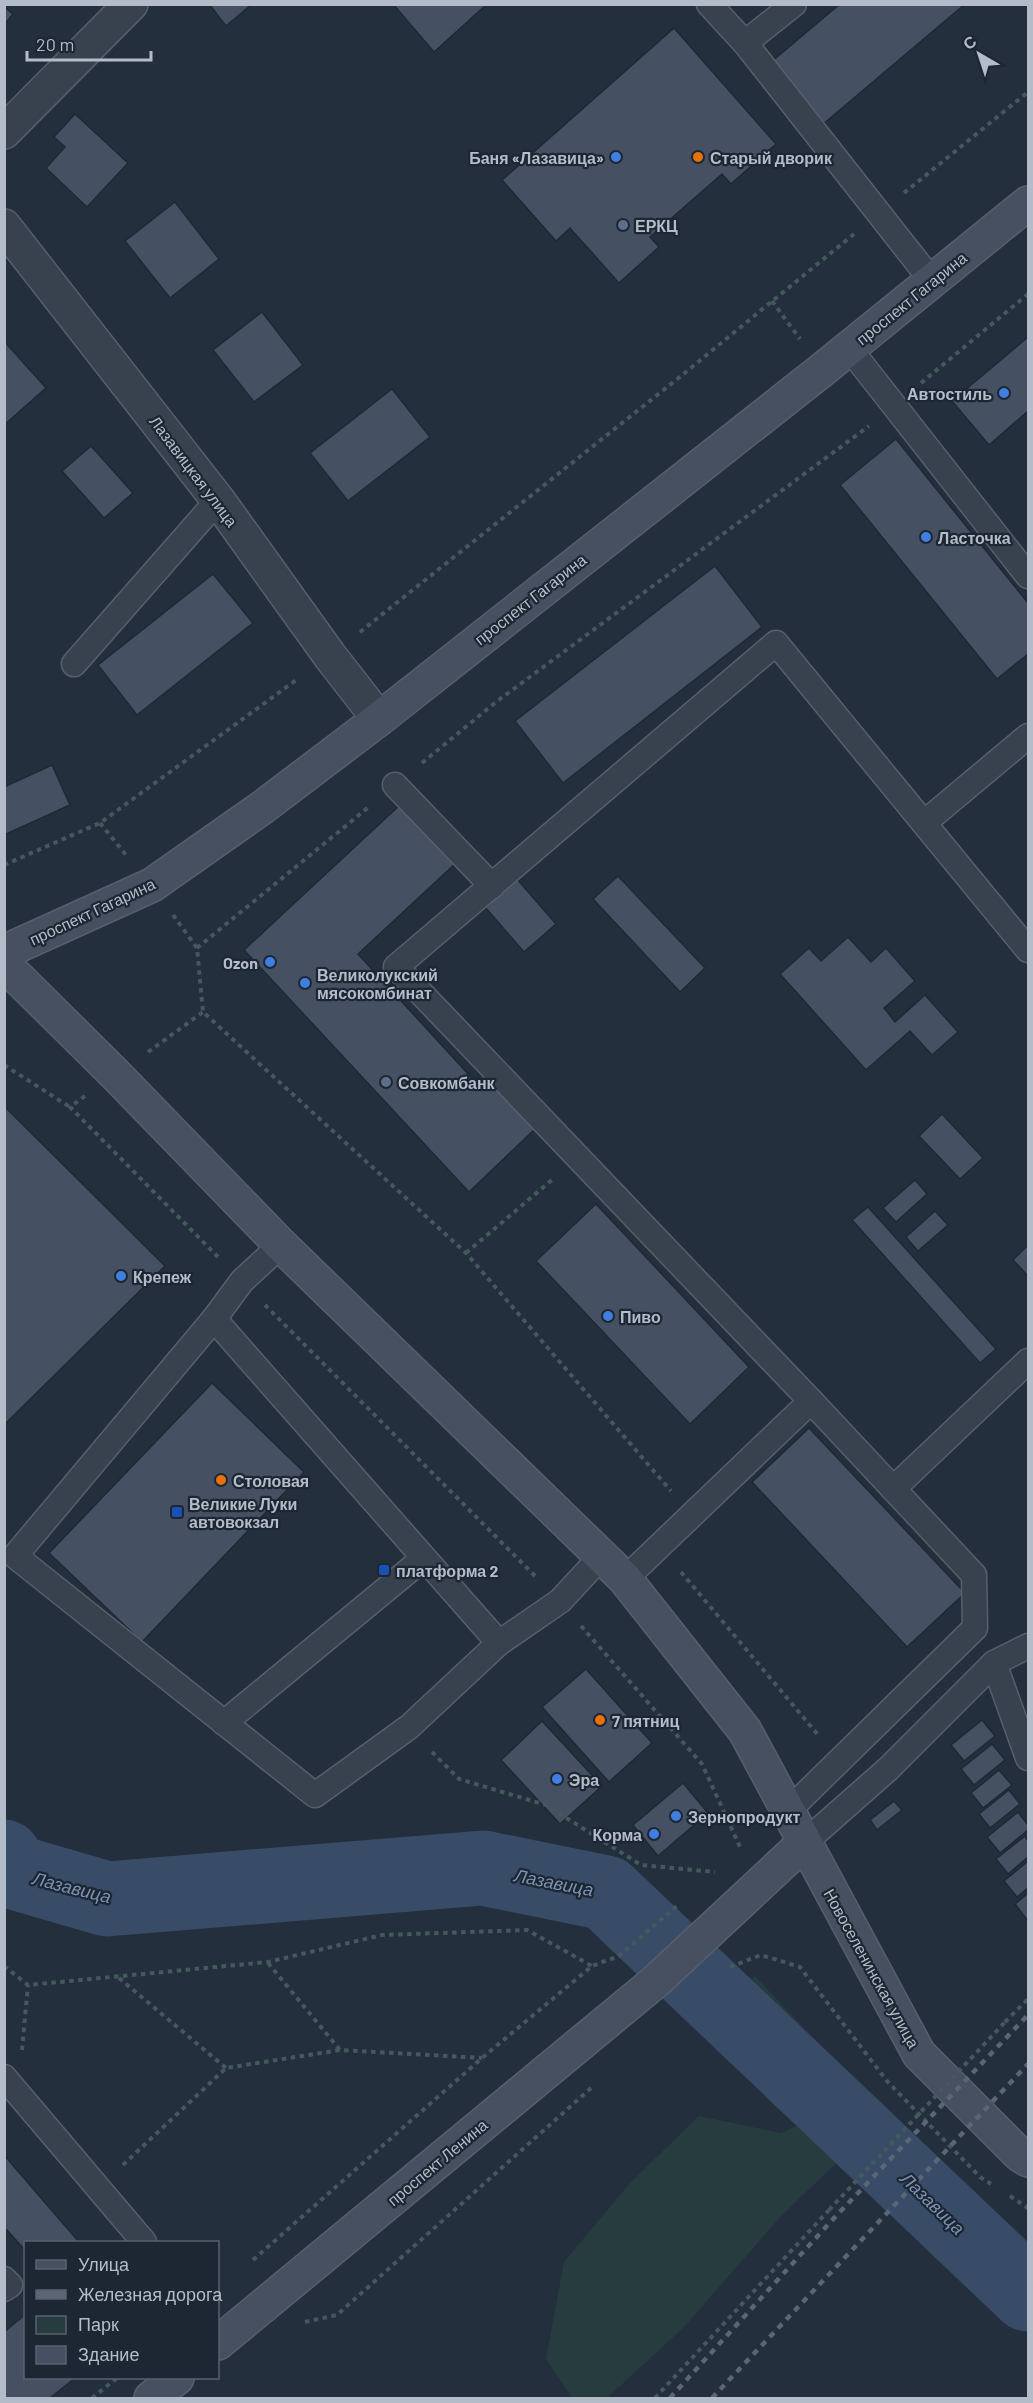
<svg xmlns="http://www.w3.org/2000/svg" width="1033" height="2403" font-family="Barlow,sans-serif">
	<rect width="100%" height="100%" fill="#242f3e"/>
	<polygon fill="#263c3f" points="755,1976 833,2060 873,2128 781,2216 685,2326 607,2398 572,2398 546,2359 564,2262 630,2183 699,2116 781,2133 805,2122 775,2075 731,2055 691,2025"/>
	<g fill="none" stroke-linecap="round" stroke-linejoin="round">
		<polyline stroke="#394c67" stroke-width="75" points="4,1857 14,1872 107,1899 483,1868 606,1893 1028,2294"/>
	</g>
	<g fill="#455162" stroke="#1f2835" stroke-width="1.5">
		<polygon points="209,4 252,4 226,26"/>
		<polygon points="393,4 487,4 434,52"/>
		<polygon points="840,4 965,4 822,125 770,63"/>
		<polygon points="4,7 13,14 4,25"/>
		<polygon points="674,28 776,144 731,184 722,174 650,237 659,247 619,283 570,228 556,241 502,180"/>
		<polygon points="75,114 128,163 87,207 46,168 65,147 54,137"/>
		<polygon points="175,202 219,259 170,298 125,241"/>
		<polygon points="262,312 303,365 254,402 213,350"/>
		<polygon points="1028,337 1028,411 989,445 952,401"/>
		<polygon points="4,341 46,388 4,425"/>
		<polygon points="392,389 430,437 348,501 310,453"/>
		<polygon points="896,439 1028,603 1028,654 997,679 840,485"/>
		<polygon points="91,446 133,493 104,518 62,471"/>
		<polygon points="715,566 762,627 563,783 515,721"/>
		<polygon points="213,574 253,623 137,715 98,665"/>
		<polygon points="52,765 70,805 4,835 4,787"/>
		<polygon points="402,803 457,862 358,954 481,1088 489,1081 535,1129 469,1192 244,950"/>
		<polygon points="618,876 705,968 680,992 593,899"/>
		<polygon points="517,879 556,924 524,952 485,907"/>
		<polygon points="848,937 871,962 886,948 915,981 884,1008 895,1022 925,995 958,1032 932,1055 910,1031 866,1070 780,974 809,948 821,961"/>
		<polygon points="4,1106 165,1266 4,1425"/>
		<polygon points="942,1114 983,1158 960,1179 919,1136"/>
		<polygon points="915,1180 927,1194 896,1222 883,1208"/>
		<polygon points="596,1204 749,1367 690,1424 536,1261"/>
		<polygon points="868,1207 996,1349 980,1363 852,1220"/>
		<polygon points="935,1211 948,1225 918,1251 906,1237"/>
		<polygon points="1028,1245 1028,1276 1013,1260"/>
		<polygon points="212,1383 304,1472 142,1642 49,1553"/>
		<polygon points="809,1428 965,1593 907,1647 752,1482"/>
		<polygon points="586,1669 652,1743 609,1782 542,1707"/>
		<polygon points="982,1720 995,1736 964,1761 951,1745"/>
		<polygon points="542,1721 602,1786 560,1824 501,1760"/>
		<polygon points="992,1744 1005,1760 974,1785 961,1769"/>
		<polygon points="999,1770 1012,1785 983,1808 971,1793"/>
		<polygon points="683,1783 708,1813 658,1856 633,1825"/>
		<polygon points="1009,1790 1020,1804 990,1828 979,1814"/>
		<polygon points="894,1801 902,1810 877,1830 870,1820"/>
		<polygon points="1018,1812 1028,1825 1028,1830 1000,1853 987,1837"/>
		<polygon points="1025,1836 1028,1841 1028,1857 1008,1874 996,1859"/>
		<polygon points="1028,1861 1028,1888 1017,1897 1004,1881"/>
		<polygon points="1028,1893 1028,1921 1015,1904"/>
		<polygon points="4,2155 79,2242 26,2242 26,2251 4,2227"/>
		<polygon points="26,2314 26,2378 75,2378 50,2398 4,2398 4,2332"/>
	</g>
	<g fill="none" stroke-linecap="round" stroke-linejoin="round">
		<g stroke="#565f6c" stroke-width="27">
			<g id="service">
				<polyline points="709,4 745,43 932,281"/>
				<polyline points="745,43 794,4"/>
				<polyline points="849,348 1028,576"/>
				<polyline points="74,664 218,500"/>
				<polyline points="395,785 492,886"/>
				<polyline points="924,823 1028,736"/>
				<polyline points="281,1245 242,1281 214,1319 15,1556 315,1795 409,1727 499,1643 560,1601 600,1558"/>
				<polyline points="214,1319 499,1643"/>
				<polyline points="893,1489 1028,1361"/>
				<polyline points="625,1579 811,1401"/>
				<polyline points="994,1663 1028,1646"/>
				<polyline points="224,1723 424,1558"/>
				<polyline points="787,1812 975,1628 974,1575 811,1401 396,967 776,643 1028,950"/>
				<polyline points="804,1843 888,1769 994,1663 1028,1758"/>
				<polyline points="4,2077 144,2242"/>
				<polyline points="4,2279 10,2285 4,2289"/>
			</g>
		</g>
		<g stroke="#565f6c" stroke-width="36">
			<g id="minor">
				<polyline points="4,132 131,4"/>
				<polyline points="4,226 218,500 330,656 379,719"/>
			</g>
		</g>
		<g stroke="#565f6c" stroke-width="36">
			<g id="secondary">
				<polyline points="4,952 152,885 263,807 379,719 822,370 1028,203"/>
				<polyline points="4,964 116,1075 281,1245 625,1579 745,1731 919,2054 1020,2155 1028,2160"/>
				<polyline points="218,2343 656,1981 804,1843"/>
				<polyline points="151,2398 177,2378"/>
			</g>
		</g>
		<g stroke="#44595c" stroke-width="4" stroke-dasharray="4.5 4.5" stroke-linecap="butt">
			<polyline points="904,193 1028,92"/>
			<polyline points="772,301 800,339"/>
			<polyline points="921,383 1028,294"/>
			<polyline points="360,632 681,376 854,234"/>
			<polyline points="422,763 496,702 869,426"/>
			<polyline points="100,823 126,855"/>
			<polyline points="4,865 100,823 299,678"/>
			<polyline points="173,915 197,948 203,1012 466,1253 671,1491"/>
			<polyline points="197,948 370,806"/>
			<polyline points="148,1052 203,1012"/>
			<polyline points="4,1065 70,1107"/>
			<polyline points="85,1096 70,1107 218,1257"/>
			<polyline points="466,1253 553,1179"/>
			<polyline points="265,1305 535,1576"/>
			<polyline points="681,1572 819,1736"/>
			<polyline points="581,1626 702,1764 741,1849"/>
			<polyline points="432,1752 459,1779 546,1805 641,1865 715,1872"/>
			<polyline points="268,1963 340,2050"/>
			<polyline points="4,1966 28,1985 268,1962 382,1935 527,1930 592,1966"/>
			<polyline points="730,1967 761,1955 800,1967 887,2081 980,2177 991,2184"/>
			<polyline points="119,1978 226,2068"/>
			<polyline points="1005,2022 1028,1999"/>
			<polyline points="22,2050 28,1985"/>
			<polyline points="123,2165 226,2068 340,2050 482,2058"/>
			<polyline points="1010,2196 1028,2208"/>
			<polyline points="253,2260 482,2058 592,1966 619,1956 678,1905"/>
			<polyline points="305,2322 337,2315 591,2088"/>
			<polyline points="92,2398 117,2378"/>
			<polyline points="655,2398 829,2210"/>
		</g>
		<use href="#service" stroke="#38414e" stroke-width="24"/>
		<use href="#minor" stroke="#38414e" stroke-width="33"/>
		<use href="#secondary" stroke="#465061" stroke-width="33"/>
		<g stroke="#5a6575" stroke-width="4.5" stroke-dasharray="6 6" stroke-linecap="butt">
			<polyline points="670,2398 835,2217 1028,2015"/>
			<polyline points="712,2398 1028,2064"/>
		</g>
		<polyline stroke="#44595c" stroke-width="4" stroke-dasharray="4.5 4.5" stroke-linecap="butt" points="829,2210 1005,2022"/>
	</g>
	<g fill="#3f7fe0" stroke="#1d2633" stroke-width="2">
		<circle cx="616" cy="157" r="6"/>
		<circle cx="1004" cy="393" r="6"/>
		<circle cx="926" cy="537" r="6"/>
		<circle cx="270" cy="962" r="6"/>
		<circle cx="305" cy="983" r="6"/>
		<circle cx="121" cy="1276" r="6"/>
		<circle cx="608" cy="1316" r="6"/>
		<circle cx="557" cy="1779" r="6"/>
		<circle cx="676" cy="1816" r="6"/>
		<circle cx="654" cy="1834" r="6"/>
	</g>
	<g fill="#e8710a" stroke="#1d2633" stroke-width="2">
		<circle cx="698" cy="157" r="6"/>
		<circle cx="221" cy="1480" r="6"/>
		<circle cx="600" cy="1720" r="6"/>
	</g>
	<g fill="#5c6f8a" stroke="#1d2633" stroke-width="2">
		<circle cx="623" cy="225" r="6"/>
		<circle cx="386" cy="1082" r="6"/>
	</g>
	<g fill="#1a4fb4" stroke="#1d2633" stroke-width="2">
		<rect x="171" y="1506" width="12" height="12" rx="3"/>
		<rect x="378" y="1564" width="12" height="12" rx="3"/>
	</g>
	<g text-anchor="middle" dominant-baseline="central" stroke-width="4.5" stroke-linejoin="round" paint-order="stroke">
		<g font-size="16" font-weight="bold" fill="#b4bcc9" stroke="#1d2633" text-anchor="start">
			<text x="604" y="157" text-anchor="end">Баня «Лазавица»</text>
			<text x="710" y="157">Старый дворик</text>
			<text x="635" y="225">ЕРКЦ</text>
			<text x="992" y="393" text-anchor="end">Автостиль</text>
			<text x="938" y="537">Ласточка</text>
			<text x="258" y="962" text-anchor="end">Ozon</text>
			<text x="317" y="974">Великолукский<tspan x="317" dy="18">мясокомбинат</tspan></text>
			<text x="398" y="1082">Совкомбанк</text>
			<text x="133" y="1276">Крепеж</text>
			<text x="620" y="1316">Пиво</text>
			<text x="233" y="1480">Столовая</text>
			<text x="189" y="1503">Великие Луки<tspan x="189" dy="18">автовокзал</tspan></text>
			<text x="396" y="1570">платформа 2</text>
			<text x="612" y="1720">7 пятниц</text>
			<text x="569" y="1779">Эра</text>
			<text x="688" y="1816">Зернопродукт</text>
			<text x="642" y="1834" text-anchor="end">Корма</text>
		</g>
		<g font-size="16" fill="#b4bcc9" stroke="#1d2633">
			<text transform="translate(911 298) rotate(-39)">проспект Гагарина</text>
			<text transform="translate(194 471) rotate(53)">Лазавицкая улица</text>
			<text transform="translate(530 599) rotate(-38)">проспект Гагарина</text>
			<text transform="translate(92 911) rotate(-25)">проспект Гагарина</text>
			<text transform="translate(872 1968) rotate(61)">Новоселенинская улица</text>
			<text transform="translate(437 2162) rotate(-40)">проспект Ленина</text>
		</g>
		<g font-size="18" font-style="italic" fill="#7c92b1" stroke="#1d2633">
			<text transform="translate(554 1882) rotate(11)">Лазавица</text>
			<text transform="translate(72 1887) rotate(14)">Лазавица</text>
			<text transform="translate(933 2203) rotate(44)">Лазавица</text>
		</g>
	</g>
	<rect width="1033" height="2403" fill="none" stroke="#b4bcc9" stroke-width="12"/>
	<rect x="24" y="2241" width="195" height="138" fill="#1d2633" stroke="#59626f" stroke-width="1.5"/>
	<rect x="36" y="2260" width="30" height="9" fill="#465061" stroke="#59626f" stroke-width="1.5"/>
	<text x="78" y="2271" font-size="18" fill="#b4bcc9">Улица</text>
	<rect x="36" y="2290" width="30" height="9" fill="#5a6575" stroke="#59626f" stroke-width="1.5"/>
	<text x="78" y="2301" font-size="18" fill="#b4bcc9">Железная дорога</text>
	<rect x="36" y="2316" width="30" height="18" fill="#263c3f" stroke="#59626f" stroke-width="1.5"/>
	<text x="78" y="2331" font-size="18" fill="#b4bcc9">Парк</text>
	<rect x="36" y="2346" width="30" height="18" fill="#455162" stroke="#59626f" stroke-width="1.5"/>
	<text x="78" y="2361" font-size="18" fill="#b4bcc9">Здание</text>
	<g transform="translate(979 54) rotate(321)" stroke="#1d2633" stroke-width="4.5" paint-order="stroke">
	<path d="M0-4.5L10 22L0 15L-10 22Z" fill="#b4bcc9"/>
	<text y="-9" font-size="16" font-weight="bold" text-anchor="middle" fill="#b4bcc9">С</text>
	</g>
	<path d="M27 51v9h124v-9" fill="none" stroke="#b4bcc9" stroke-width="3"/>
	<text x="36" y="51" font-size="18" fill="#b4bcc9" stroke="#1d2633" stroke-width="4.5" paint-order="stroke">20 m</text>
</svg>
